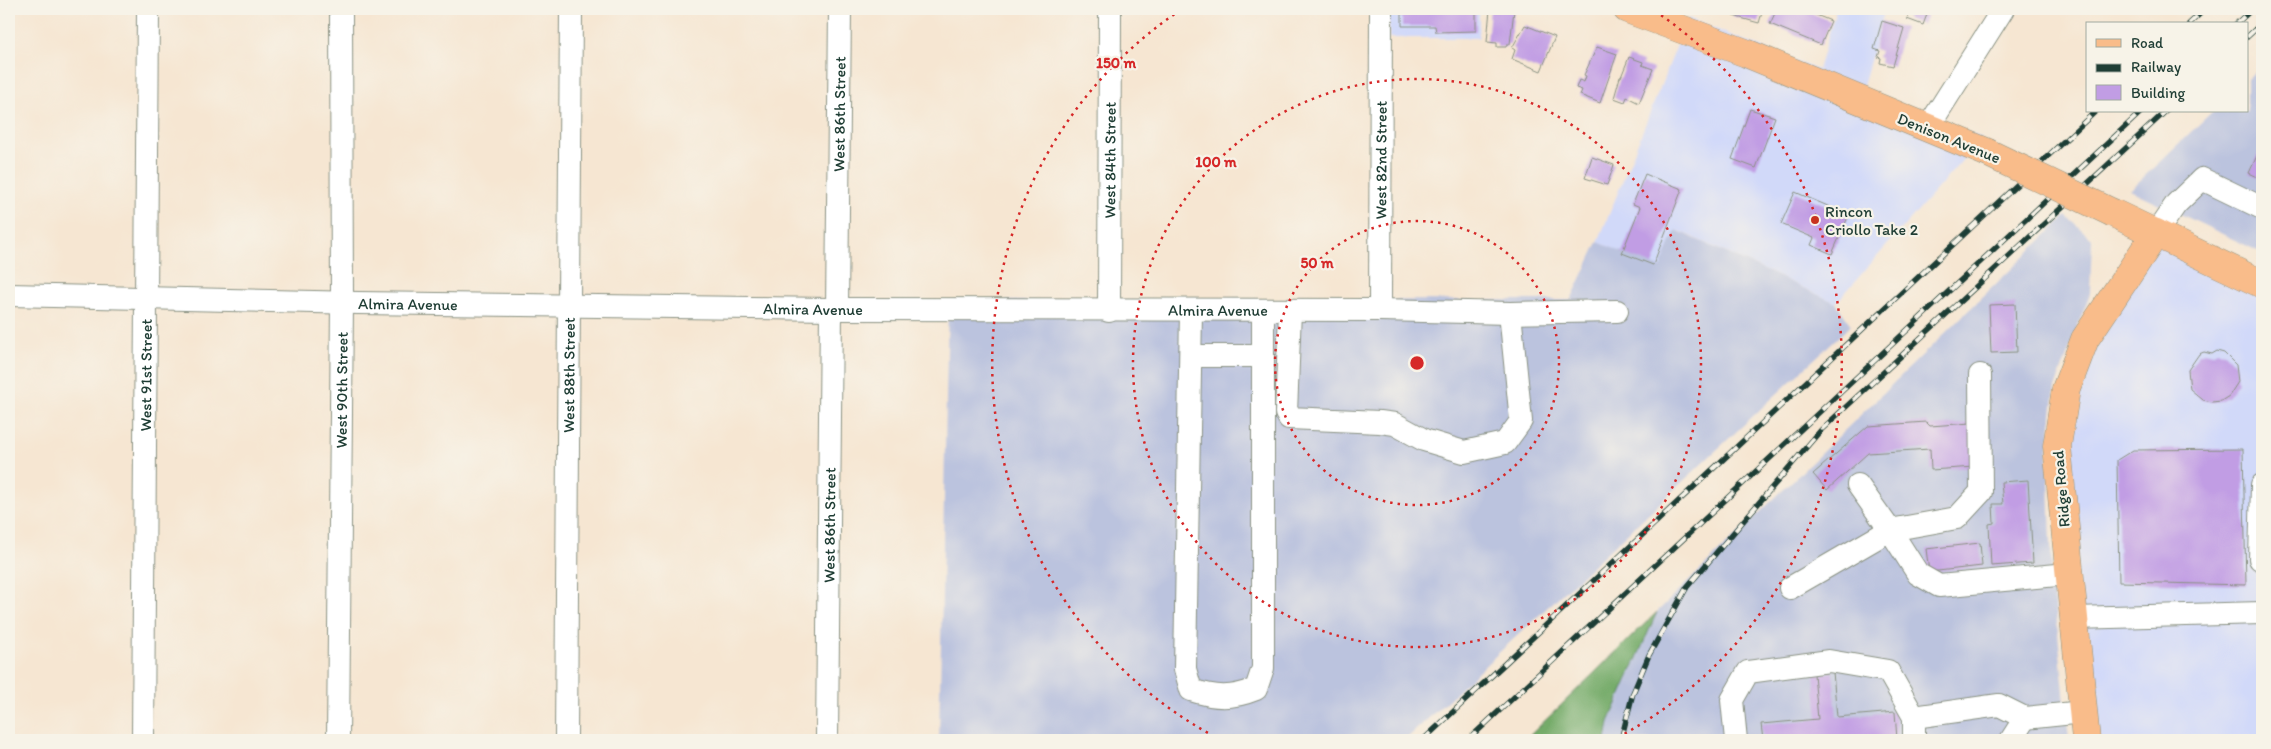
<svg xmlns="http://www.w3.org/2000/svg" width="2271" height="749" font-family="Itim,sans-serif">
	<rect width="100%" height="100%" fill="#f7f3e8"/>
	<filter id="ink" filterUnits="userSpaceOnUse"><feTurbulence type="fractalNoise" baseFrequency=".02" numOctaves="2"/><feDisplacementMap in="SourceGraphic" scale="10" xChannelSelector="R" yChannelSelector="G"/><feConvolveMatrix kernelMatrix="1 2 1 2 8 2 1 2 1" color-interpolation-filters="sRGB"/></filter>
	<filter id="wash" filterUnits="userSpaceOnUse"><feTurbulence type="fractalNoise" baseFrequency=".0096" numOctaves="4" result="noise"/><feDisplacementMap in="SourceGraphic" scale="20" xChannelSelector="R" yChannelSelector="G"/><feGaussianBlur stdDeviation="1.12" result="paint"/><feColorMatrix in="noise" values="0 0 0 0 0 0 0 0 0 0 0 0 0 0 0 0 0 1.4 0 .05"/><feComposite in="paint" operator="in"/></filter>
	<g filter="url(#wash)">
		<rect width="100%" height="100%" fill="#f6e6d2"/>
		<g fill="#d1d9f9">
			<rect x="1389" y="9" width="90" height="29"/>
			<polygon points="1836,9 1885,9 1862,89 1982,138 1836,303 1677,230 1660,269 1598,242 1688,18 1818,70"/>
			<polygon points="2156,233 2262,284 2262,740 2086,740 2066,389"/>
		</g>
		<g fill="#bbc3de">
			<polygon points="2262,65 2262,253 2130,190 2213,111 2247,111 2247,79"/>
			<polygon points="2066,216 2092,239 2090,293 2055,388 2048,450 2052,575 2069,740 1606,740 1609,722 1657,612"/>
			<polygon points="1676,230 1836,303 1851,325 1405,740 939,740 948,301 1571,300 1598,242 1660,268"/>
		</g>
		<polygon fill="#74ab69" stroke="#4a744e" points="1657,612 1609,722 1606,740 1525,740"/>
		<g id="blocks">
			<g fill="#c19de4">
				<polygon points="1402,9 1476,9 1476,31 1436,32 1435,26 1402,26"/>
				<polygon points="1490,9 1514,10 1510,44 1507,44 1506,47 1497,47 1497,43 1487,42"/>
				<polygon points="1735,9 1763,9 1759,23 1733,16"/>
				<polygon points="1777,9 1801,9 1831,21 1821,45 1770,24"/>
				<polygon points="1910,9 1929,9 1923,25 1907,19"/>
				<polygon points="1882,21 1904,28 1893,66 1880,63 1881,58 1878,57 1880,51 1874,49"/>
				<polygon points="1525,25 1555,37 1541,71 1512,59 1515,50 1512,48"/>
				<polygon points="1597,47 1617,54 1600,103 1580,95 1582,90 1576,88 1579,80 1584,82 1586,76 1584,75"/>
				<polygon points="1629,57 1643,62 1642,65 1653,69 1639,103 1627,97 1625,102 1614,98 1620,77 1621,77"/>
				<polygon points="1750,109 1775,117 1756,168 1732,159"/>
				<polygon points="2262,145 2262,179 2249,173"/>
				<polygon points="1592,157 1614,165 1607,185 1585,178"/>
				<polygon points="1645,174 1682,189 1653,265 1622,253 1640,207 1633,204"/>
				<polygon points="1795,192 1849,215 1832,254 1811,245 1814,238 1781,224"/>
				<polygon points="2015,304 2017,352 1991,353 1989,305"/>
				<polygon points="2217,351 2224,353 2236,365 2238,382 2229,396 2221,401 2212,402 2203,400 2190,389 2188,370 2199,354 2204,352 2212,354"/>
				<polygon points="1926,422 1930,426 1971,423 1974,467 1931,470 1930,449 1868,453 1827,490 1813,474 1868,426"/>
				<polygon points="2243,449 2246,585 2119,582 2117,460 2133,450"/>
				<polygon points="2028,480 2033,563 1991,566 1989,524 1994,523 1993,504 2003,504 2001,482"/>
				<polygon points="1980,543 1982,566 1929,572 1926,549"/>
				<polygon points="1833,672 1837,717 1895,712 1897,740 1763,740 1761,724 1818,719 1814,674"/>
			</g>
		</g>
	</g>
	<g filter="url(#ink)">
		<use href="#blocks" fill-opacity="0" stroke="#8a9283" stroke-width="1"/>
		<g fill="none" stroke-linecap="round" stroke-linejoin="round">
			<g stroke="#8a9283" stroke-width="24">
				<g id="minor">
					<polyline points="1927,129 2003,9"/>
					<polyline points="2156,233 2176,204 2202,179 2262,208"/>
					<path id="s1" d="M9 295 358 303 831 309 1380 310 1510 313 1617 311"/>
					<path id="s2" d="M837 309 840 9"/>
					<path id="s3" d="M1380 310 1381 9"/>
					<path id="s4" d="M1109 311 1110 9"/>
					<path d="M1191 311 1185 669 1191 690C1216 698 1231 699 1256 689L1263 668V311"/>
					<polyline points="1290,311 1286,413 1289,418 1380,422 1395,424 1424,440 1464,452 1505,443 1521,421 1510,313"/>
					<polyline points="1191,356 1263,356"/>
					<polyline points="1858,485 1890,530 1957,518 1981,492 1980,375"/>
					<polyline points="2262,485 2260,559 2262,559"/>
					<polyline points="1790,588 1890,530 1918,574 1939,586 2068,574"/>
					<polyline points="2073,618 2262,613"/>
					<polyline points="1914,717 1999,705 2025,718 2083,712"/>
					<path id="s5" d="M143 740 148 9"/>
					<path id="s6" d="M338 740 342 303 341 9"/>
					<path id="s7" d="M566 740 571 9"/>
					<path id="s8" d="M827 740 831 309"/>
					<polyline points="1736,740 1732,700 1748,672 1829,661 1888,671 1914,717 1914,740"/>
					<polyline points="2011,740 2025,718"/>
				</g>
			</g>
			<g stroke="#8a9283" stroke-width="29">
				<g id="major">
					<polyline points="1627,9 1746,53 1986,152"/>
					<polyline points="2113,213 2262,284"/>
					<polyline points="2086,740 2057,446 2066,389 2085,339 2156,233"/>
				</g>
			</g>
			<use href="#minor" stroke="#fff" stroke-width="22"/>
			<use href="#major" stroke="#f9bc8a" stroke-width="28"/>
			<g stroke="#1f3d34" stroke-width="5.5">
				<g id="rail">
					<polyline points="2189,24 2205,9"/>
					<polyline points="2236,24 2252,9"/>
					<polyline points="2247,37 2262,23"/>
					<polyline points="1423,740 2096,111"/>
					<polyline points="1468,740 2142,111"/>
					<polyline points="1621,740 1633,693 1649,655 1687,587 1821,430 2166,111"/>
				</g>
			</g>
			<use href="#rail" stroke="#f7f3e8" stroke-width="4" stroke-dasharray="11" stroke-linecap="butt"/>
			<g stroke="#8a9283" stroke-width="29" stroke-linecap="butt">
				<polyline id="major-bridge" points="1986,152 2113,213"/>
			</g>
			<use href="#major-bridge" stroke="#f9bc8a" stroke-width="28"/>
		</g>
	</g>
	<g fill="none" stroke="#d62828" stroke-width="2.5" stroke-dasharray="2.5 5">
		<circle cx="1417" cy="363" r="142"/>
		<circle cx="1417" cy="363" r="284"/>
		<path d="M1221 740A425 425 0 0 1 1179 11M1655 11A425 425 0 0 1 1613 740"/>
	</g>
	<circle fill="#c8321e" stroke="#f7f3e8" stroke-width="2" cx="1815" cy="220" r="5"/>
	<g text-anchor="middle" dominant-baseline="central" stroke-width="4.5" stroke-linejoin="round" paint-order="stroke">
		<g font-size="16" fill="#1f3d34" stroke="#f7f3e8">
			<text stroke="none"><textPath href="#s2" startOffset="195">West 86th Street</textPath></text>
			<text transform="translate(1949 138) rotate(22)">Denison Avenue</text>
			<text stroke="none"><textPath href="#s4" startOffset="151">West 84th Street</textPath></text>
			<text stroke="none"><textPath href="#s3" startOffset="150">West 82nd Street</textPath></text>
			<text stroke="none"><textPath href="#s1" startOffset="399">Almira Avenue</textPath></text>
			<text stroke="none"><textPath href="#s1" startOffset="804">Almira Avenue</textPath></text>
			<text stroke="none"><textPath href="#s1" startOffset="1209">Almira Avenue</textPath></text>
			<text stroke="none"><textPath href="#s7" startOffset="365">West 88th Street</textPath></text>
			<text stroke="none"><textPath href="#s5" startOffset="365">West 91st Street</textPath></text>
			<text stroke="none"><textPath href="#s6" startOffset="350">West 90th Street</textPath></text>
			<text transform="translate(2061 489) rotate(-95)">Ridge Road</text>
			<text stroke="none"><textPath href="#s8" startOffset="215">West 86th Street</textPath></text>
		</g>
		<g font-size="16" fill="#1f3d34" stroke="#f7f3e8" text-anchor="start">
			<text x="1825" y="211">Rincon<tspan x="1825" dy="18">Criollo Take 2</tspan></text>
		</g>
	</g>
	<circle cx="1417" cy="363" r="8" fill="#d62828" stroke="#f7f3e8" stroke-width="2.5"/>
	<g font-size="15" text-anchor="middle" font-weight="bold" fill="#d62828" stroke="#f7f3e8" stroke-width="4.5" stroke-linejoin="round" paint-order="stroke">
		<text x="1116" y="68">150 m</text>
		<text x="1216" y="167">100 m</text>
		<text x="1317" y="268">50 m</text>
	</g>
	<rect width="2271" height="749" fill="none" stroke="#f7f3e8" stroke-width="30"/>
	<rect x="2086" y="22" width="162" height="90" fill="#f7f3e8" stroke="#a1aaa0"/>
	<rect x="2096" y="39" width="25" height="8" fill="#f9bc8a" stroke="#a1aaa0"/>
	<text x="2131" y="48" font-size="15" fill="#1f3d34">Road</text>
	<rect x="2096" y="64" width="25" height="8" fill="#1f3d34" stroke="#a1aaa0"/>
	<text x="2131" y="72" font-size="15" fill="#1f3d34">Railway</text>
	<rect x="2096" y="85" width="25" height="15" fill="#c19de4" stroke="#a1aaa0"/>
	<text x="2131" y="98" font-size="15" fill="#1f3d34">Building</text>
</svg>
